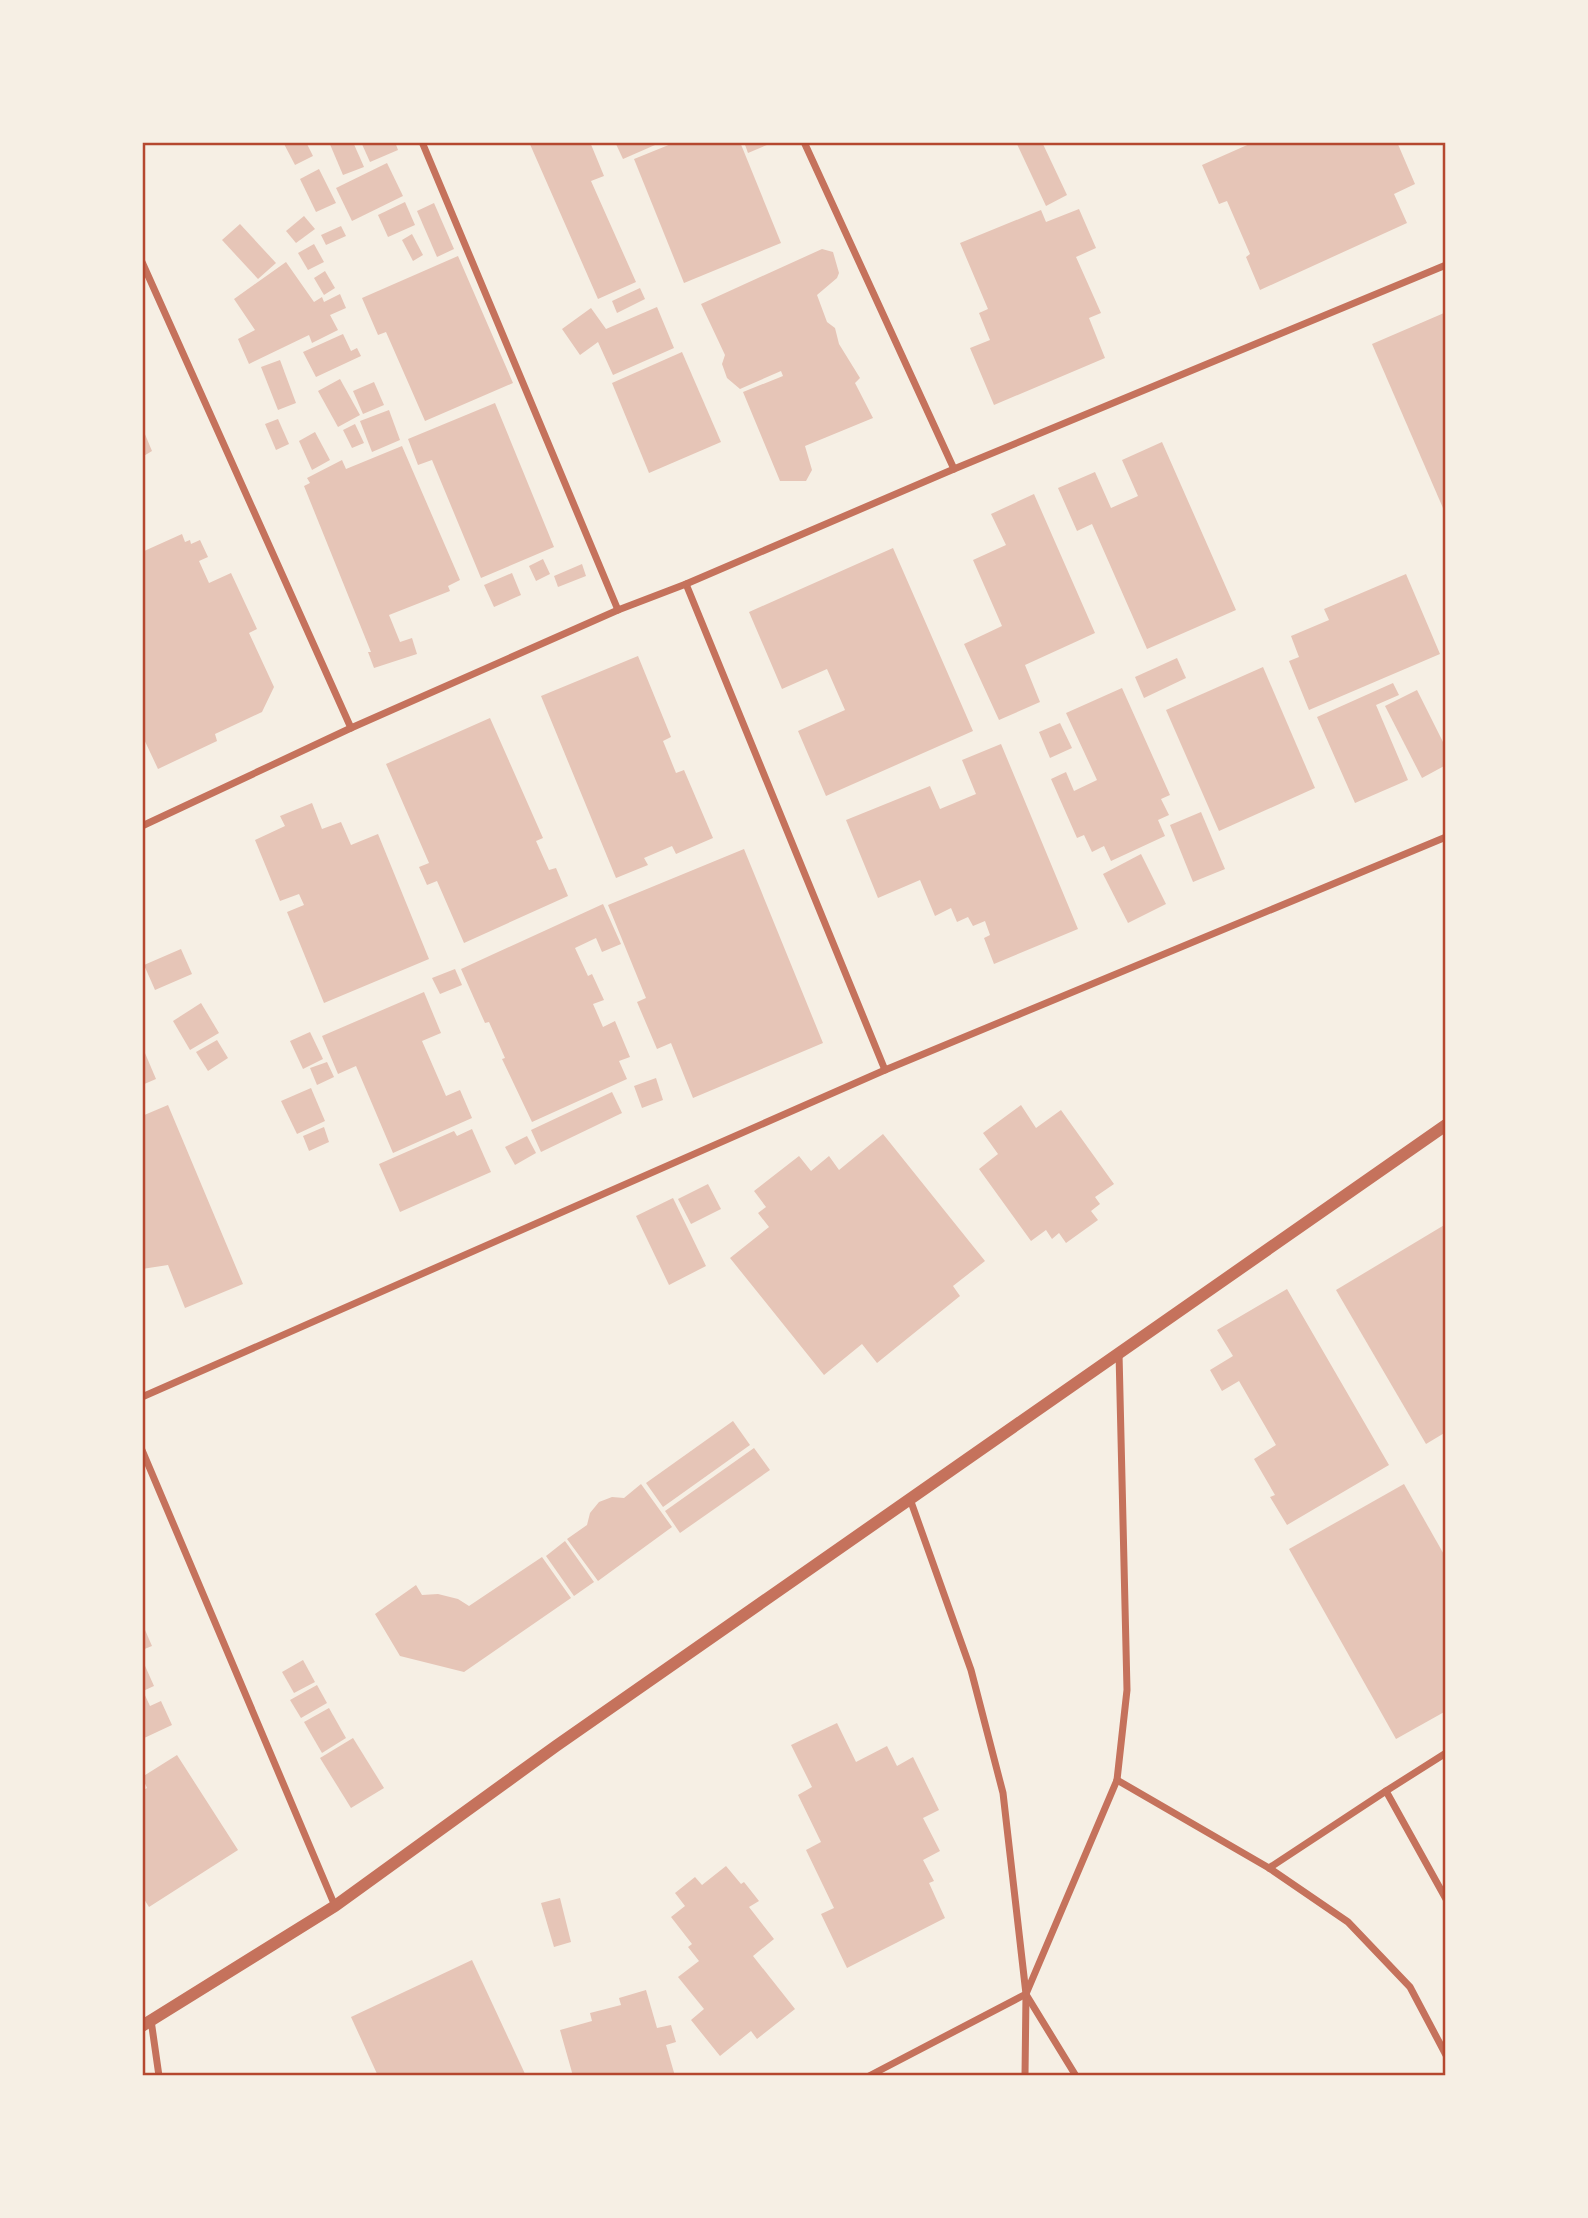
<svg xmlns="http://www.w3.org/2000/svg" width="1588" height="2218" font-family="Spectral,serif">
	<rect width="100%" height="100%" fill="#f6efe4"/>
	<g fill="#e6c5b7">
		<polygon points="283,142 306,142 313,156 295,165"/>
		<polygon points="329,142 353,142 364,167 343,175"/>
		<polygon points="361,142 395,142 398,150 370,162"/>
		<polygon points="529,142 590,142 604,176 591,181 636,282 598,299"/>
		<polygon points="615,142 653,142 655,145 623,159"/>
		<polygon points="676,142 740,142 781,243 684,283 634,159"/>
		<polygon points="744,142 774,142 748,153"/>
		<polygon points="1016,142 1042,142 1067,195 1046,206"/>
		<polygon points="1254,142 1397,142 1415,184 1394,194 1407,223 1260,290 1246,257 1250,254 1227,201 1219,204 1202,165"/>
		<polygon points="387,163 403,196 352,221 336,188"/>
		<polygon points="319,169 336,203 316,212 300,179"/>
		<polygon points="405,202 415,225 388,237 378,215"/>
		<polygon points="434,203 454,249 437,257 417,211"/>
		<polygon points="1079,209 1096,248 1076,257 1101,313 1089,318 1105,358 994,405 970,348 990,340 979,313 988,309 960,243 1041,210 1046,222"/>
		<polygon points="304,216 315,229 296,243 286,231"/>
		<polygon points="240,224 276,263 258,279 222,240"/>
		<polygon points="341,226 346,236 326,245 321,235"/>
		<polygon points="412,234 423,255 413,261 402,240"/>
		<polygon points="314,244 324,262 308,270 298,253"/>
		<polygon points="822,249 833,252 839,273 837,278 817,295 827,322 835,328 839,344 860,378 855,383 873,418 805,446 812,470 806,481 780,481 743,392 783,376 781,371 740,389 727,378 722,364 725,355 701,304"/>
		<polygon points="458,256 513,383 425,421 386,332 378,335 362,298"/>
		<polygon points="286,262 314,302 322,297 324,302 340,294 346,308 330,315 338,330 312,343 309,335 249,364 238,339 255,330 234,299"/>
		<polygon points="325,271 335,288 324,295 314,278"/>
		<polygon points="640,288 645,299 617,313 612,301"/>
		<polygon points="657,307 674,348 613,375 598,342 580,355 562,329 591,308 606,329"/>
		<polygon points="1444,313 1446,318 1446,515 1372,344"/>
		<polygon points="343,334 351,351 357,348 361,356 316,377 303,352"/>
		<polygon points="682,352 721,442 649,473 612,383"/>
		<polygon points="280,360 296,403 278,410 261,367"/>
		<polygon points="340,379 360,415 338,427 318,391"/>
		<polygon points="374,382 384,405 363,414 353,391"/>
		<polygon points="495,403 554,547 481,578 432,460 418,465 408,439"/>
		<polygon points="389,410 400,440 372,452 360,421"/>
		<polygon points="278,419 289,444 276,450 265,424"/>
		<polygon points="355,424 364,443 352,448 343,430"/>
		<polygon points="142,427 152,451 142,457"/>
		<polygon points="315,432 330,460 312,470 299,441"/>
		<polygon points="1162,442 1236,610 1147,649 1092,524 1077,531 1058,488 1095,472 1111,508 1138,496 1122,460"/>
		<polygon points="402,446 460,580 448,586 450,591 389,615 400,642 412,638 417,654 374,668 368,652 371,652 304,486 310,483 307,478 342,460 346,469"/>
		<polygon points="1034,494 1095,633 1025,665 1040,702 999,720 964,644 1002,626 973,560 1006,545 991,514"/>
		<polygon points="182,534 185,542 190,540 191,544 200,540 208,557 199,561 209,583 231,573 257,629 249,633 274,687 262,712 215,734 217,741 158,769 142,735 142,552"/>
		<polygon points="893,548 973,731 826,796 798,731 845,710 827,669 782,689 749,612"/>
		<polygon points="543,559 550,574 536,581 529,566"/>
		<polygon points="582,564 586,576 558,587 554,576"/>
		<polygon points="512,573 521,595 494,607 484,585"/>
		<polygon points="1406,574 1440,654 1309,710 1289,661 1299,657 1291,636 1329,620 1324,609"/>
		<polygon points="638,656 671,737 663,741 676,773 684,770 713,838 676,854 672,846 644,858 648,865 616,878 541,696"/>
		<polygon points="1177,658 1186,678 1144,698 1135,677"/>
		<polygon points="1263,667 1315,788 1219,831 1166,710"/>
		<polygon points="1393,683 1399,695 1376,705 1408,780 1355,803 1317,717"/>
		<polygon points="1122,688 1170,795 1161,799 1169,815 1158,820 1165,836 1111,861 1104,846 1092,852 1084,835 1077,838 1051,779 1066,772 1074,791 1097,780 1066,713"/>
		<polygon points="1417,690 1446,748 1446,765 1422,778 1385,706"/>
		<polygon points="490,718 543,838 536,841 549,870 556,868 568,896 464,943 437,881 427,885 419,867 429,863 386,764"/>
		<polygon points="1060,723 1072,748 1050,758 1039,732"/>
		<polygon points="1001,744 1078,929 994,964 984,938 990,935 985,921 973,926 968,917 957,922 951,908 935,916 920,880 878,898 846,820 930,786 940,809 976,794 962,760"/>
		<polygon points="312,803 322,829 341,822 351,845 378,834 429,959 324,1003 287,912 304,905 299,894 280,901 255,840 285,826 280,816"/>
		<polygon points="1201,812 1225,869 1193,882 1170,825"/>
		<polygon points="744,849 823,1043 693,1098 671,1043 657,1049 637,1002 646,998 608,905"/>
		<polygon points="1141,854 1166,904 1128,923 1103,874"/>
		<polygon points="603,904 621,944 602,952 596,938 575,948 588,976 592,974 604,1000 593,1004 603,1027 615,1021 630,1057 619,1061 627,1079 532,1122 502,1059 505,1058 489,1022 485,1023 461,969"/>
		<polygon points="181,949 192,974 155,990 144,965"/>
		<polygon points="455,969 462,985 440,994 432,978"/>
		<polygon points="424,992 441,1033 422,1041 446,1096 460,1090 472,1118 393,1153 356,1066 338,1074 322,1036"/>
		<polygon points="201,1003 219,1033 190,1050 173,1021"/>
		<polygon points="310,1032 323,1059 303,1069 290,1041"/>
		<polygon points="217,1040 228,1058 208,1071 196,1052"/>
		<polygon points="142,1046 156,1079 142,1085"/>
		<polygon points="327,1062 334,1077 317,1085 310,1068"/>
		<polygon points="656,1078 663,1100 642,1108 634,1086"/>
		<polygon points="311,1088 325,1121 297,1134 281,1101"/>
		<polygon points="612,1092 622,1113 541,1152 531,1130"/>
		<polygon points="168,1105 243,1284 185,1308 168,1265 142,1269 142,1116"/>
		<polygon points="1021,1105 1036,1128 1061,1110 1114,1184 1095,1197 1100,1204 1091,1211 1098,1220 1066,1243 1059,1233 1052,1239 1046,1230 1031,1241 979,1169 998,1154 983,1133"/>
		<polygon points="324,1127 329,1142 309,1151 303,1136"/>
		<polygon points="472,1129 491,1172 400,1212 379,1164 454,1131 457,1136"/>
		<polygon points="883,1134 985,1261 953,1286 960,1296 877,1363 862,1344 824,1375 730,1258 769,1227 758,1213 766,1207 754,1191 799,1156 811,1171 829,1156 839,1170"/>
		<polygon points="527,1136 536,1153 515,1165 505,1147"/>
		<polygon points="708,1184 721,1209 691,1224 678,1199"/>
		<polygon points="673,1198 706,1266 669,1285 636,1216"/>
		<polygon points="1446,1224 1446,1432 1426,1444 1336,1290"/>
		<polygon points="1287,1289 1389,1465 1287,1525 1270,1497 1275,1495 1254,1459 1276,1445 1239,1381 1222,1391 1210,1370 1233,1356 1217,1330"/>
		<polygon points="733,1421 750,1445 663,1507 646,1483"/>
		<polygon points="754,1448 770,1470 680,1533 665,1511"/>
		<polygon points="641,1484 672,1527 598,1581 567,1539 587,1525 590,1513 599,1502 612,1497 624,1498"/>
		<polygon points="1404,1484 1446,1558 1446,1711 1396,1739 1289,1549"/>
		<polygon points="565,1541 594,1582 574,1596 546,1556"/>
		<polygon points="542,1557 571,1598 464,1672 400,1656 375,1614 416,1585 422,1595 438,1594 458,1599 469,1606"/>
		<polygon points="142,1623 152,1646 142,1650"/>
		<polygon points="142,1659 154,1686 143,1691 150,1706 161,1701 172,1725 142,1739"/>
		<polygon points="303,1660 315,1682 294,1693 282,1672"/>
		<polygon points="317,1685 327,1703 301,1718 290,1700"/>
		<polygon points="329,1708 346,1738 322,1753 304,1722"/>
		<polygon points="837,1723 856,1762 887,1746 897,1766 913,1757 939,1810 923,1818 940,1851 923,1860 934,1881 929,1883 945,1918 847,1968 821,1914 834,1908 806,1850 821,1842 798,1795 812,1787 791,1745"/>
		<polygon points="353,1738 384,1788 351,1808 320,1758"/>
		<polygon points="177,1755 238,1850 149,1907 142,1896 142,1791 147,1788 142,1777"/>
		<polygon points="726,1866 741,1884 744,1882 759,1901 749,1907 774,1939 753,1956 795,2009 757,2039 751,2031 720,2056 691,2020 704,2009 678,1977 699,1961 688,1947 692,1944 671,1917 685,1906 675,1893 695,1877 702,1885"/>
		<polygon points="560,1898 571,1942 554,1947 541,1903"/>
		<polygon points="472,1960 526,2076 378,2076 351,2017"/>
		<polygon points="646,1990 657,2028 671,2025 676,2042 666,2045 675,2076 573,2076 560,2030 592,2021 590,2013 621,2005 619,1998"/>
	</g>
	<g fill="none" stroke-linecap="round" stroke-linejoin="round">
		<g stroke="#c5725c" stroke-width="7">
			<polyline points="422,142 618,610"/>
			<polyline points="804,142 954,469"/>
			<polyline points="142,262 351,728"/>
			<polyline points="686,584 885,1070"/>
			<polyline points="142,826 351,728 618,610 686,584 954,469 1446,265"/>
			<polyline points="142,1397 885,1070 1446,837"/>
			<polyline points="142,1450 335,1906"/>
			<polyline points="910,1499 971,1670 1003,1793 1026,1994 1025,2076"/>
			<polyline points="1446,1753 1386,1791 1446,1899"/>
			<polyline points="1117,1780 1269,1868 1348,1922 1410,1987 1446,2055"/>
			<polyline points="1269,1868 1386,1791"/>
			<polyline points="1027,1996 1076,2076"/>
			<polyline points="151,2020 159,2076"/>
			<polyline points="869,2076 1026,1994 1117,1780 1127,1690 1119,1353"/>
		</g>
		<polyline stroke="#c5725c" stroke-width="12" points="142,2026 335,1906 556,1746 1446,1125"/>
	</g>
	<rect width="1588" height="2218" fill="none" stroke="#f6efe4" stroke-width="287"/>
	<rect x="144" y="144" width="1300" height="1930" fill="none" stroke="#b5482f" stroke-width="2.5"/>
</svg>
